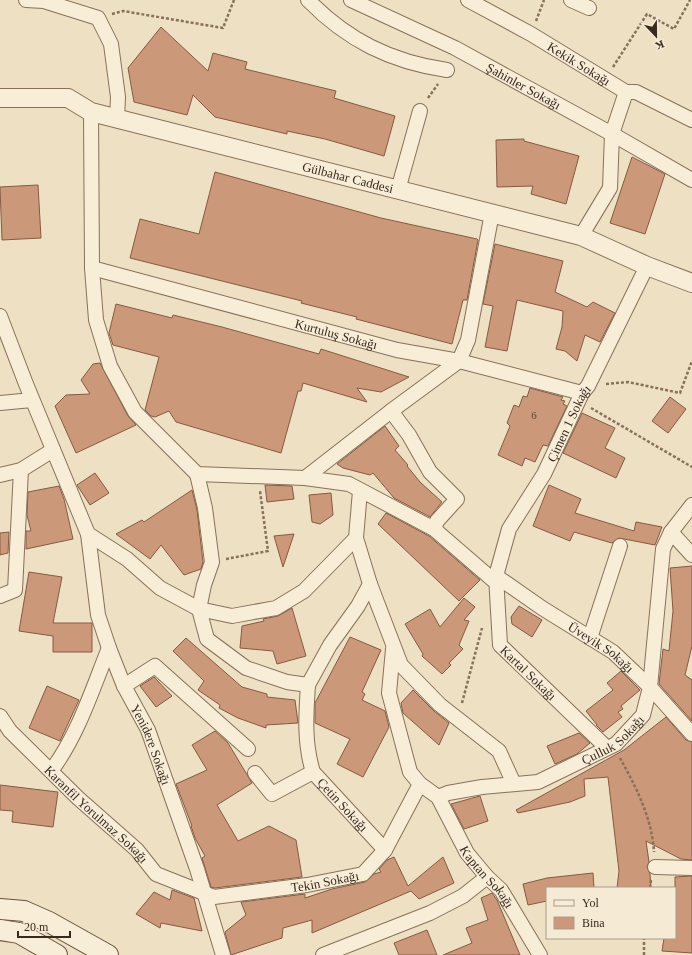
<svg xmlns="http://www.w3.org/2000/svg" width="692" height="955" font-family="'Times New Roman',serif">
	<rect width="100%" height="100%" fill="#ede0c3"/>
	<g fill="#cb997a" stroke="#865a40">
		<polygon points="161,27 208,71 213,53 247,62 245,69 336,91 334,98 395,116 384,156 325,139 287,131 287,134 215,117 193,95 187,115 134,102 128,68"/>
		<polygon points="524,139 524,141 579,156 566,204 531,194 533,186 497,187 496,140"/>
		<polygon points="632,157 665,174 645,234 610,223"/>
		<polygon points="215,172 381,218 477,239 478,240 467,300 463,300 452,344 356,319 357,317 301,303 302,301 130,258 140,219 199,234"/>
		<polygon points="38,185 41,238 2,240 0,187"/>
		<polygon points="495,244 563,261 555,292 587,307 593,302 615,313 600,342 585,335 577,361 565,351 556,349 562,327 563,311 517,300 507,351 485,347 493,306 483,304"/>
		<polygon points="116,304 172,318 173,315 222,327 319,354 321,349 409,377 381,392 357,388 367,402 303,383 301,391 298,391 281,453 176,422 169,411 155,417 151,416 145,410 159,357 113,345 109,333"/>
		<polygon points="100,363 128,416 136,425 76,453 55,406 66,395 90,394 81,380 93,364"/>
		<polygon points="530,388 563,397 561,400 565,401 563,404 567,406 548,446 543,445 535,462 525,458 522,466 498,455 510,426 507,423 514,405 519,407 523,396 527,397"/>
		<polygon points="670,397 686,409 668,433 652,421"/>
		<polygon points="582,413 615,428 605,448 625,458 616,478 563,453"/>
		<polygon points="385,426 399,446 395,450 408,465 407,466 420,482 442,502 430,517 394,498 373,473 370,475 343,468 337,464"/>
		<polygon points="95,473 109,493 90,505 77,485"/>
		<polygon points="265,485 292,486 294,499 267,502"/>
		<polygon points="549,485 581,499 575,513 634,531 636,522 662,527 655,545 619,538 612,543 574,532 570,541 533,526"/>
		<polygon points="59,486 64,499 73,539 26,549 26,531 31,531 27,515 28,492"/>
		<polygon points="192,490 197,510 203,562 201,569 184,575 161,545 150,559 116,534 142,520 144,522"/>
		<polygon points="331,493 333,515 320,524 312,522 309,495"/>
		<polygon points="386,513 429,536 480,580 459,601 378,524"/>
		<polygon points="9,532 8,553 0,555 0,533"/>
		<polygon points="294,534 283,567 274,536"/>
		<polygon points="692,566 692,646 685,675 692,680 692,721 659,684 663,649 669,651 673,611 670,568"/>
		<polygon points="29,572 62,577 53,623 92,623 92,652 53,652 53,636 19,631"/>
		<polygon points="464,598 475,607 464,620 469,621 459,645 463,649 449,663 451,665 442,674 422,656 423,654 405,624 430,609 440,627"/>
		<polygon points="519,606 542,620 532,637 512,624 511,617"/>
		<polygon points="292,608 306,656 277,664 273,651 240,648 242,626 264,621 263,619 278,616"/>
		<polygon points="350,637 381,650 362,692 365,694 362,700 385,711 389,727 363,777 337,764 350,739 315,723 315,703"/>
		<polygon points="186,638 242,687 267,694 267,697 295,700 298,723 266,725 266,728 238,718 219,708 220,705 198,690 204,681 173,651"/>
		<polygon points="621,671 640,690 621,706 623,709 618,712 622,717 603,732 596,725 597,725 586,711 613,690 607,683"/>
		<polygon points="154,677 172,696 156,707 140,686"/>
		<polygon points="47,686 79,700 60,741 29,728"/>
		<polygon points="413,690 434,711 449,723 439,745 403,713 401,703"/>
		<polygon points="666,717 686,740 692,742 692,860 681,859 646,841 649,862 647,867 650,874 651,888 617,888 619,871 608,777 584,779 585,796 570,802 518,813 516,810 624,750"/>
		<polygon points="215,731 228,743 252,783 217,805 238,841 269,826 296,840 302,877 215,888 211,887 202,858 205,856 195,838 191,826 192,826 176,784 207,770 192,745"/>
		<polygon points="579,733 590,743 577,754 555,764 547,746"/>
		<polygon points="0,785 58,792 53,827 12,822 13,811 0,810"/>
		<polygon points="480,796 488,821 464,829 451,804"/>
		<polygon points="394,857 408,886 443,857 454,883 419,899 411,891 312,933 312,920 283,928 282,938 231,955 225,932 246,915 241,902 305,894 305,898 332,889 365,882 374,874 381,872 379,869 387,860"/>
		<polygon points="593,873 594,888 547,888 547,901 528,905 523,884 547,878"/>
		<polygon points="692,876 692,953 662,951 664,938 675,938 675,877"/>
		<polygon points="172,890 194,898 202,931 161,923 160,928 136,914 154,892 170,900"/>
		<polygon points="492,893 497,900 520,955 443,955 472,943 466,928 488,920 481,898"/>
		<polygon points="427,930 437,955 399,955 394,943"/>
	</g>
	<g fill="none" stroke-linecap="round" stroke-linejoin="round">
		<g stroke="#88715a" stroke-width="16">
			<g id="minor">
				<polyline points="26,0 44,1 98,18 111,44 118,97 117,119"/>
				<path d="M308 0C347 40 391 62 447 70"/>
				<path id="s1" d="M351 0 455 48 612 134 692 180"/>
				<path id="s2" d="M468 0 531 34 626 92H636L692 120"/>
				<polyline points="571,0 589,8"/>
				<polyline points="91,112 92,268 96,320 110,366 135,412 197,474 305,478 391,411 459,361 468,340 492,213"/>
				<polyline points="398,190 420,111"/>
				<polyline points="581,236 610,188 612,134 626,92"/>
				<path id="s3" d="M92 268 397 350 459 361 582 393"/>
				<polyline points="0,316 26,384 88,534 127,559 160,588 199,609 204,585 212,562 205,508 197,474"/>
				<polyline points="0,403 32,400"/>
				<polyline points="391,411 409,435 430,472 457,499 437,521 434,529"/>
				<polyline points="0,475 21,470 53,450"/>
				<path id="s4" d="M305 478 349 484 434 529 493 580 496 576 509 529 544 474 582 393 588 386 647 266"/>
				<polyline points="360,491 356,538 370,584"/>
				<polyline points="671,532 692,555"/>
				<path id="s5" d="M88 534 98 615 109 648 124 686 148 730 197 869 223 955"/>
				<polyline points="356,538 304,591 276,608 232,616 199,609 207,639 246,668 287,682 308,685 330,645 358,606 370,584 401,665 440,705 499,751 514,784"/>
				<path id="s6" d="M496 576 542 608 613 652 650 687 692 734"/>
				<path id="s7" d="M496 576 500 645 607 748"/>
				<polyline points="0,596 15,590 21,470"/>
				<polyline points="590,638 620,546"/>
				<path id="s8" d="M393 649 389 693 410 772 420 784 438 797 467 853 487 877 501 890 540 955"/>
				<path id="s9" d="M308 685C306 715 304 743 313 772L385 850"/>
				<polyline points="124,686 155,666 248,749"/>
				<path id="s10" d="M0 716 10 731 78 798 137 850 156 874 214 897 307 885 363 874 385 850 420 784"/>
				<path d="M51 771C78 735 92 690 109 648"/>
				<polyline points="255,773 272,794 313,772"/>
				<path id="s11" d="M438 797 448 793 482 787 538 782 616 744 643 715 650 687 663 549 671 532 692 505"/>
				<polyline points="655,867 692,868"/>
				<polyline points="323,955 430,913 463,896 487,877"/>
			</g>
		</g>
		<g stroke="#88715a" stroke-width="20">
			<g id="tertiary">
				<path id="s12" d="M0 98H68L91 112 581 236 647 266 692 283"/>
			</g>
		</g>
		<g stroke="#69523d" stroke-width="22">
			<g id="secondary">
				<polyline points="0,909 24,911 49,922 108,955"/>
				<polyline points="0,930 19,933 57,955"/>
			</g>
		</g>
		<g stroke="#88715a" stroke-width="2.5" stroke-dasharray="3 2" stroke-linecap="butt">
			<polyline points="112,14 123,11 223,28 234,0"/>
			<polyline points="536,21 544,0"/>
			<polyline points="613,67 647,14 674,29 690,0"/>
			<polyline points="428,98 438,84"/>
			<polyline points="606,384 628,382 680,393 692,361"/>
			<polyline points="591,408 692,467"/>
			<polyline points="226,559 268,551 260,491"/>
			<polyline points="462,703 482,628"/>
			<path d="M620 758C636 787 652 818 654 852"/>
			<polyline points="650,888 651,880"/>
			<polyline points="644,955 644,938"/>
		</g>
		<use href="#minor" stroke="#f8edd7" stroke-width="14"/>
		<use href="#tertiary" stroke="#f8edd7" stroke-width="18"/>
		<use href="#secondary" stroke="#f8edd7" stroke-width="20"/>
	</g>
	<g text-anchor="middle" dominant-baseline="central" stroke-width="3" stroke-linejoin="round" paint-order="stroke">
		<g font-size="11" fill="#5d4635">
			<text x="534" y="415">6</text>
		</g>
		<g font-size="13" fill="#382a1e" stroke="#f5ead3">
			<text stroke="none"><textPath href="#s2" startOffset="128">Kekik Sokağı</textPath></text>
			<text stroke="none"><textPath href="#s1" startOffset="193">Şahinler Sokağı</textPath></text>
			<text stroke="none"><textPath href="#s12" startOffset="360">Gülbahar Caddesi</textPath></text>
			<text stroke="none"><textPath href="#s3" startOffset="253">Kurtuluş Sokağı</textPath></text>
			<text stroke="none"><textPath href="#s4" startOffset="394">Çimen 1 Sokağı</textPath></text>
			<text stroke="none"><textPath href="#s6" startOffset="127">Üveyik Sokağı</textPath></text>
			<text stroke="none"><textPath href="#s7" startOffset="109">Kartal Sokağı</textPath></text>
			<text stroke="none"><textPath href="#s11" startOffset="188">Çulluk Sokağı</textPath></text>
			<text stroke="none"><textPath href="#s5" startOffset="222">Yenidere Sokağı</textPath></text>
			<text stroke="none"><textPath href="#s9" startOffset="132">Çetin Sokağı</textPath></text>
			<text stroke="none"><textPath href="#s10" startOffset="138">Karanfil Yorulmaz Sokağı</textPath></text>
			<text stroke="none"><textPath href="#s8" startOffset="258">Kaptan Sokağı</textPath></text>
			<text stroke="none"><textPath href="#s10" startOffset="397">Tekin Sokağı</textPath></text>
		</g>
	</g>
	<rect x="546" y="887" width="130" height="52" fill="#f5ead3" stroke="#a99d8b"/>
	<rect x="554" y="900" width="20" height="6" fill="#f8edd7" stroke="#a99d8b"/>
	<text x="582" y="907" font-size="12" fill="#382a1e">Yol</text>
	<rect x="554" y="917" width="20" height="12" fill="#cb997a" stroke="#a99d8b"/>
	<text x="582" y="927" font-size="12" fill="#382a1e">Bina</text>
	<g transform="translate(656 36) rotate(158)" stroke="#f5ead3" stroke-width="3" paint-order="stroke">
	<path d="M0-3L7 15L0 10L-7 15Z" fill="#382a1e"/>
	<text y="-6" font-size="11" font-weight="bold" text-anchor="middle" fill="#382a1e">K</text>
	</g>
	<path d="M18 931v6h52v-6" fill="none" stroke="#382a1e" stroke-width="2"/>
	<text x="24" y="931" font-size="12" fill="#382a1e" stroke="#f5ead3" stroke-width="3" paint-order="stroke">20 m</text>
</svg>
